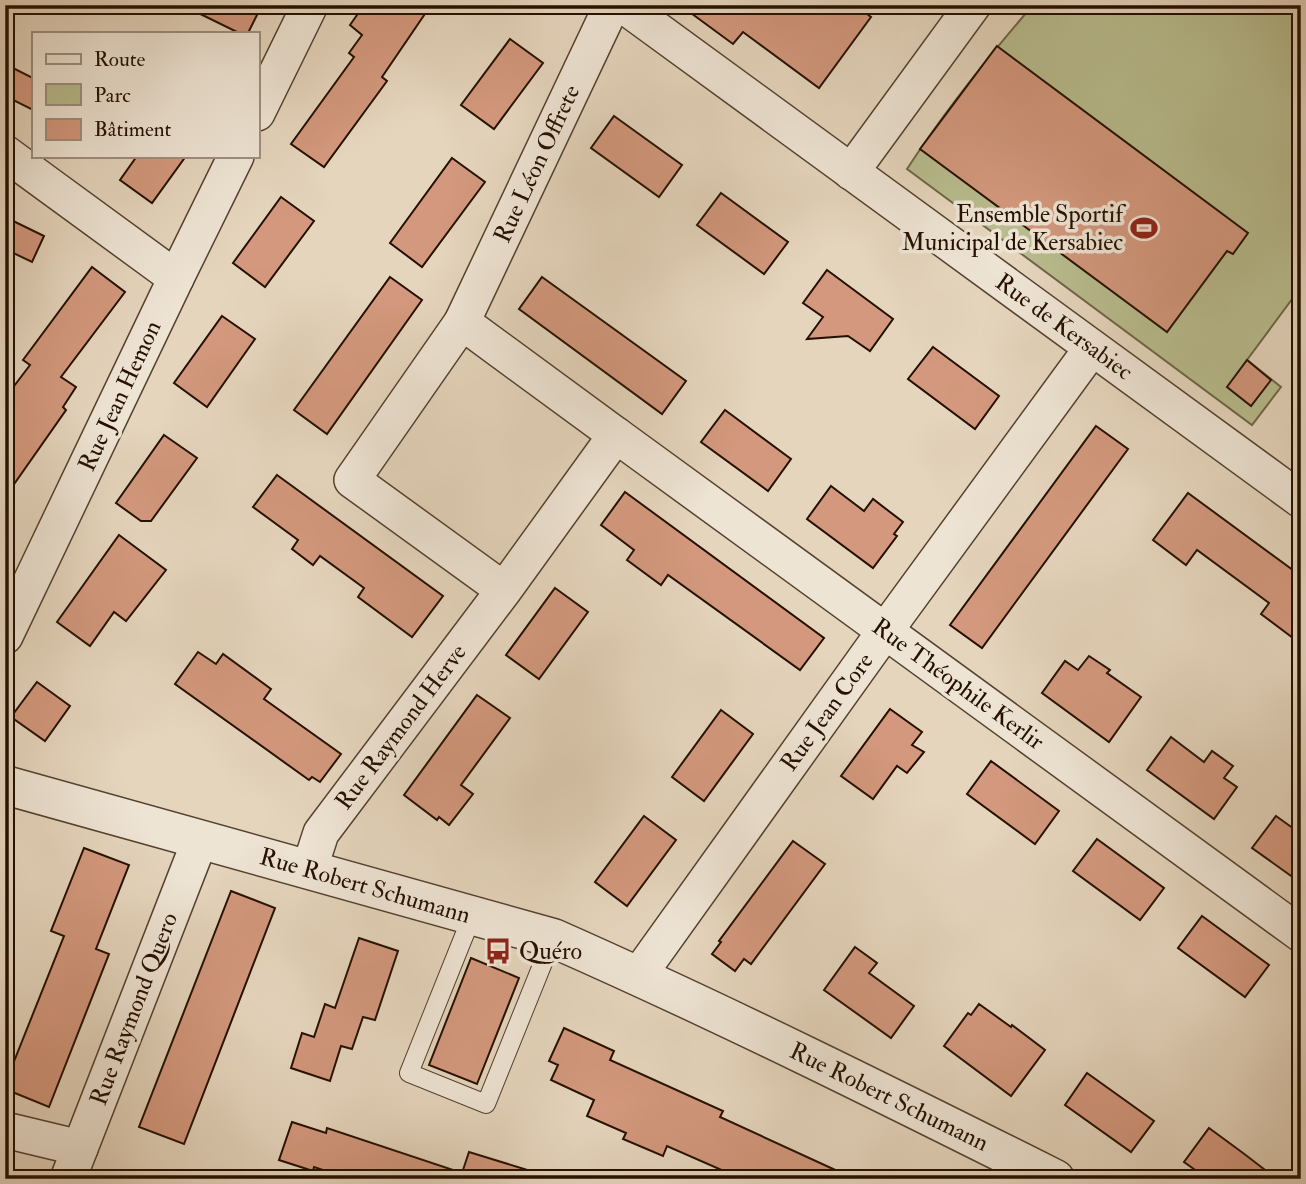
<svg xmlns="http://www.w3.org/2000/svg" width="1306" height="1184" font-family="'IM FELL Double Pica',serif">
	<rect width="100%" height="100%" fill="#e5d5bd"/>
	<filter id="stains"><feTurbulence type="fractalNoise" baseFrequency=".00286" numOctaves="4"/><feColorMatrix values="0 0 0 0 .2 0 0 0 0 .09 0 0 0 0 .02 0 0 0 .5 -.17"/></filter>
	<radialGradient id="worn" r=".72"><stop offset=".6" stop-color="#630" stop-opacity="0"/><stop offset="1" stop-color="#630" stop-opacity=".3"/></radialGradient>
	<path fill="#b8bc8e" stroke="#6e6647" stroke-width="2" d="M1033 5H1301V287L1247 360 1281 387 1252 425 907 169C944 112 988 57 1033 5Z"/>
	<g fill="#d3987d" stroke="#251000" stroke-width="2">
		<polygon points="182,5 262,5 248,33 239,33"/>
		<polygon points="364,5 431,5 382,77 387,81 324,167 291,144 354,57 349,53 362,35 350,25"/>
		<polygon points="680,5 855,5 871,17 819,88 743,32 733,44"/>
		<polygon points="510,39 543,63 494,129 461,105"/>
		<polygon points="997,46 1248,233 1233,254 1227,251 1167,332 920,149"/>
		<polygon points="5,64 33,78 33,110 5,96"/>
		<polygon points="614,116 682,165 659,197 591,148"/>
		<polygon points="137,156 186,156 152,203 120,180"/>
		<polygon points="452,158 485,182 422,267 390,243"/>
		<polygon points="721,193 788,242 764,274 697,225"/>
		<polygon points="281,197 314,221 265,287 233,263"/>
		<polygon points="5,217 44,236 32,262 5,249"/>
		<polygon points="92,267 125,292 61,377 76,387 63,407 66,410 5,497 5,398 30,365 23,360"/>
		<polygon points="827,270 893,319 870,351 848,336 807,339 823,317 803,303"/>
		<polygon points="390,277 422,300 327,434 294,410"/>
		<polygon points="542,277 686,381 662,414 519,309"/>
		<polygon points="222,316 255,339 207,407 174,383"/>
		<polygon points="933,347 999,396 975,429 908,379"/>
		<polygon points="1247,360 1271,380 1251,406 1227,387"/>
		<polygon points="725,410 791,459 768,491 701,442"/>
		<polygon points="1096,426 1128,449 982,648 950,625"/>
		<polygon points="164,435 197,458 151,521 141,521 116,503"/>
		<polygon points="277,475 443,596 412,637 358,597 364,588 320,556 313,565 292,549 298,540 253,507"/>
		<polygon points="831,486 864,511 873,499 903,522 894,534 897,536 873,568 807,519"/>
		<polygon points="625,492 824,638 800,670 668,575 661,585 627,560 634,550 601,525"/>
		<polygon points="1188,493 1301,576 1301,644 1261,614 1269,603 1197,550 1186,565 1153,540"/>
		<polygon points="119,535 166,570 126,621 114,612 90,646 57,622"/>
		<polygon points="555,588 588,612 539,679 506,655"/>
		<polygon points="198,652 216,664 223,654 271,689 264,699 341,754 320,782 312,777 309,780 175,684"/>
		<polygon points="1089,656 1110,670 1107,673 1141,697 1109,742 1042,693 1065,661 1078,670"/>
		<polygon points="37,682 70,706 45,741 11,717"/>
		<polygon points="477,695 510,718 461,785 473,794 449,825 439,817 437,820 404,795"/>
		<polygon points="890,709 922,732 912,745 924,752 907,773 897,766 873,799 841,776"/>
		<polygon points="721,710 753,734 704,801 672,777"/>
		<polygon points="1171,737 1204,762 1212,751 1233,766 1224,778 1237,787 1214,819 1147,770"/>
		<polygon points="991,761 1059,811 1035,844 967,794"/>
		<polygon points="644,816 676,840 627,906 595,882"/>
		<polygon points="1276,816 1301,834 1301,883 1252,848"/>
		<polygon points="1097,839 1164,888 1140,920 1073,871"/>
		<polygon points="793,841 825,864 751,964 744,959 735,971 712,954 721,942 719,941"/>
		<polygon points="84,848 129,865 96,949 109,954 49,1107 5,1089 5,1084 64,936 51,931"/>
		<polygon points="231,891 275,908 184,1144 139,1127"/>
		<polygon points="1202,916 1269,965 1245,997 1178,948"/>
		<polygon points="359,938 398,951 375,1020 363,1017 352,1049 341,1046 330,1081 291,1068 302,1033 314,1037 325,1004 335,1008"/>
		<polygon points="855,947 877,963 869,973 914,1006 891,1038 824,990"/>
		<polygon points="471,958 519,978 477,1084 429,1065"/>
		<polygon points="979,1004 1011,1027 1012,1025 1045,1050 1011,1096 944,1046 968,1013 971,1015"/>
		<polygon points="564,1028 614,1051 610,1060 723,1111 720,1117 855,1179 742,1179 667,1146 663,1156 623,1139 626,1133 587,1116 594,1100 551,1080 558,1065 549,1061"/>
		<polygon points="1087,1073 1154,1121 1131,1152 1065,1105"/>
		<polygon points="292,1122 326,1133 327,1128 462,1173 469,1152 537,1173 536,1179 350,1179 314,1167 313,1171 279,1160"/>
		<polygon points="1209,1128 1243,1153 1277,1179 1208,1179 1184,1162"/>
	</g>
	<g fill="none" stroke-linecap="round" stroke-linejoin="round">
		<g stroke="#55412f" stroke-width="20">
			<polyline id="service" points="472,916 409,1073 486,1104 553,938"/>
		</g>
		<g stroke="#55412f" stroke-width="38">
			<g id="minor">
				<polyline points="623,5 1301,500"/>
				<polyline points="257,113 310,5"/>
				<polyline points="5,153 176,278"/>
				<polyline points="851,172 973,5"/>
				<polyline points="462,322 612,5"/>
				<polyline points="616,435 1301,934"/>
				<polyline points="5,636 176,278 236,156"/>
				<polyline points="309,870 321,833 504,590 616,435 462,322 352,480 504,590"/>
				<polyline points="638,976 885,631 1092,348"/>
				<polyline points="5,1130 80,1148"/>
				<polyline points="68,1179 200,840"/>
			</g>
		</g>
		<g stroke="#55412f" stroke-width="41">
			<path id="tertiary" d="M5 785 553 938C723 1013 889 1096 1055 1179"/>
		</g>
		<use href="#service" stroke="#eee4d4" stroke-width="18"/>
		<use href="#minor" stroke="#eee4d4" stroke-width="35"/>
		<use href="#tertiary" stroke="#eee4d4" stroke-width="38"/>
	</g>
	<defs>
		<g id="stadium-bare" transform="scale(2.1)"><path d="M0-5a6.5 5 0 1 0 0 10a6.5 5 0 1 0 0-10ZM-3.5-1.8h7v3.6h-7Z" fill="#8f2418" stroke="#eee4d4" stroke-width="2.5" paint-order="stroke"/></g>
		<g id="bus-bare" transform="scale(2.1)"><path d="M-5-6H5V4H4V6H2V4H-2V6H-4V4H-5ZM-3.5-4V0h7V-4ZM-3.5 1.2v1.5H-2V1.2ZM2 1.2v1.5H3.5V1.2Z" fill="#8f2418" stroke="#eee4d4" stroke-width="2.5" paint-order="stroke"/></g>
	</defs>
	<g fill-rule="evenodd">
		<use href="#stadium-bare" x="1144" y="228"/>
		<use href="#bus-bare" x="498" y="951"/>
	</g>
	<g text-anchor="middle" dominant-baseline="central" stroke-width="7" stroke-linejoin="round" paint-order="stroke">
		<g font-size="24" fill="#251000" stroke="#eee4d4">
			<text transform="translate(537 164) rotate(-65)">Rue Léon Offrete</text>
			<text transform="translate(1064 327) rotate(36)">Rue de Kersabiec</text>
			<text transform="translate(120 396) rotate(-65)">Rue Jean Hemon</text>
			<text transform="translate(958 684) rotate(36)">Rue Théophile Kerlir</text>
			<text transform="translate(827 712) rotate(-54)">Rue Jean Core</text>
			<text transform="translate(401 727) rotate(-53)">Rue Raymond Herve</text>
			<text transform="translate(365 886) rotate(16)">Rue Robert Schumann</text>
			<text transform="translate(134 1009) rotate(-69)">Rue Raymond Quero</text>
			<text transform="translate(889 1097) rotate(26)">Rue Robert Schumann</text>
		</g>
		<g font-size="24" fill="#251000" stroke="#eee4d4" text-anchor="end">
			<text x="1123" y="214">Ensemble Sportif<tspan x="1123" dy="28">Municipal de Kersabiec</tspan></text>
			<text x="519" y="951" text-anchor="start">Quéro</text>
		</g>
	</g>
	<rect width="1306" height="1184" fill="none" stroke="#e5d5bd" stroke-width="28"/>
	<rect x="7" y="7" width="1292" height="1170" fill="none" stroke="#251000" stroke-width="3.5"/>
	<rect x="14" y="14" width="1278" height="1156" fill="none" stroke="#251000" stroke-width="2"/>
	<rect x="32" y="32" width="228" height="126" fill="#eee4d4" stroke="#9e8f7f" stroke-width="2"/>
	<rect x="46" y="54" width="35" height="10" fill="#eee4d4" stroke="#9e8f7f" stroke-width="2"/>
	<text x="94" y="66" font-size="21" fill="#251000">Route</text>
	<rect x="46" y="84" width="35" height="21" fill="#b8bc8e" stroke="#9e8f7f" stroke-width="2"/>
	<text x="94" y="102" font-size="21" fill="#251000">Parc</text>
	<rect x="46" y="119" width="35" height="21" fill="#d3987d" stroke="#9e8f7f" stroke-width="2"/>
	<text x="94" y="136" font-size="21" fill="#251000">Bâtiment</text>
	<rect width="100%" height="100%" filter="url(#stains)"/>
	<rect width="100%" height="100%" fill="url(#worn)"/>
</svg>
